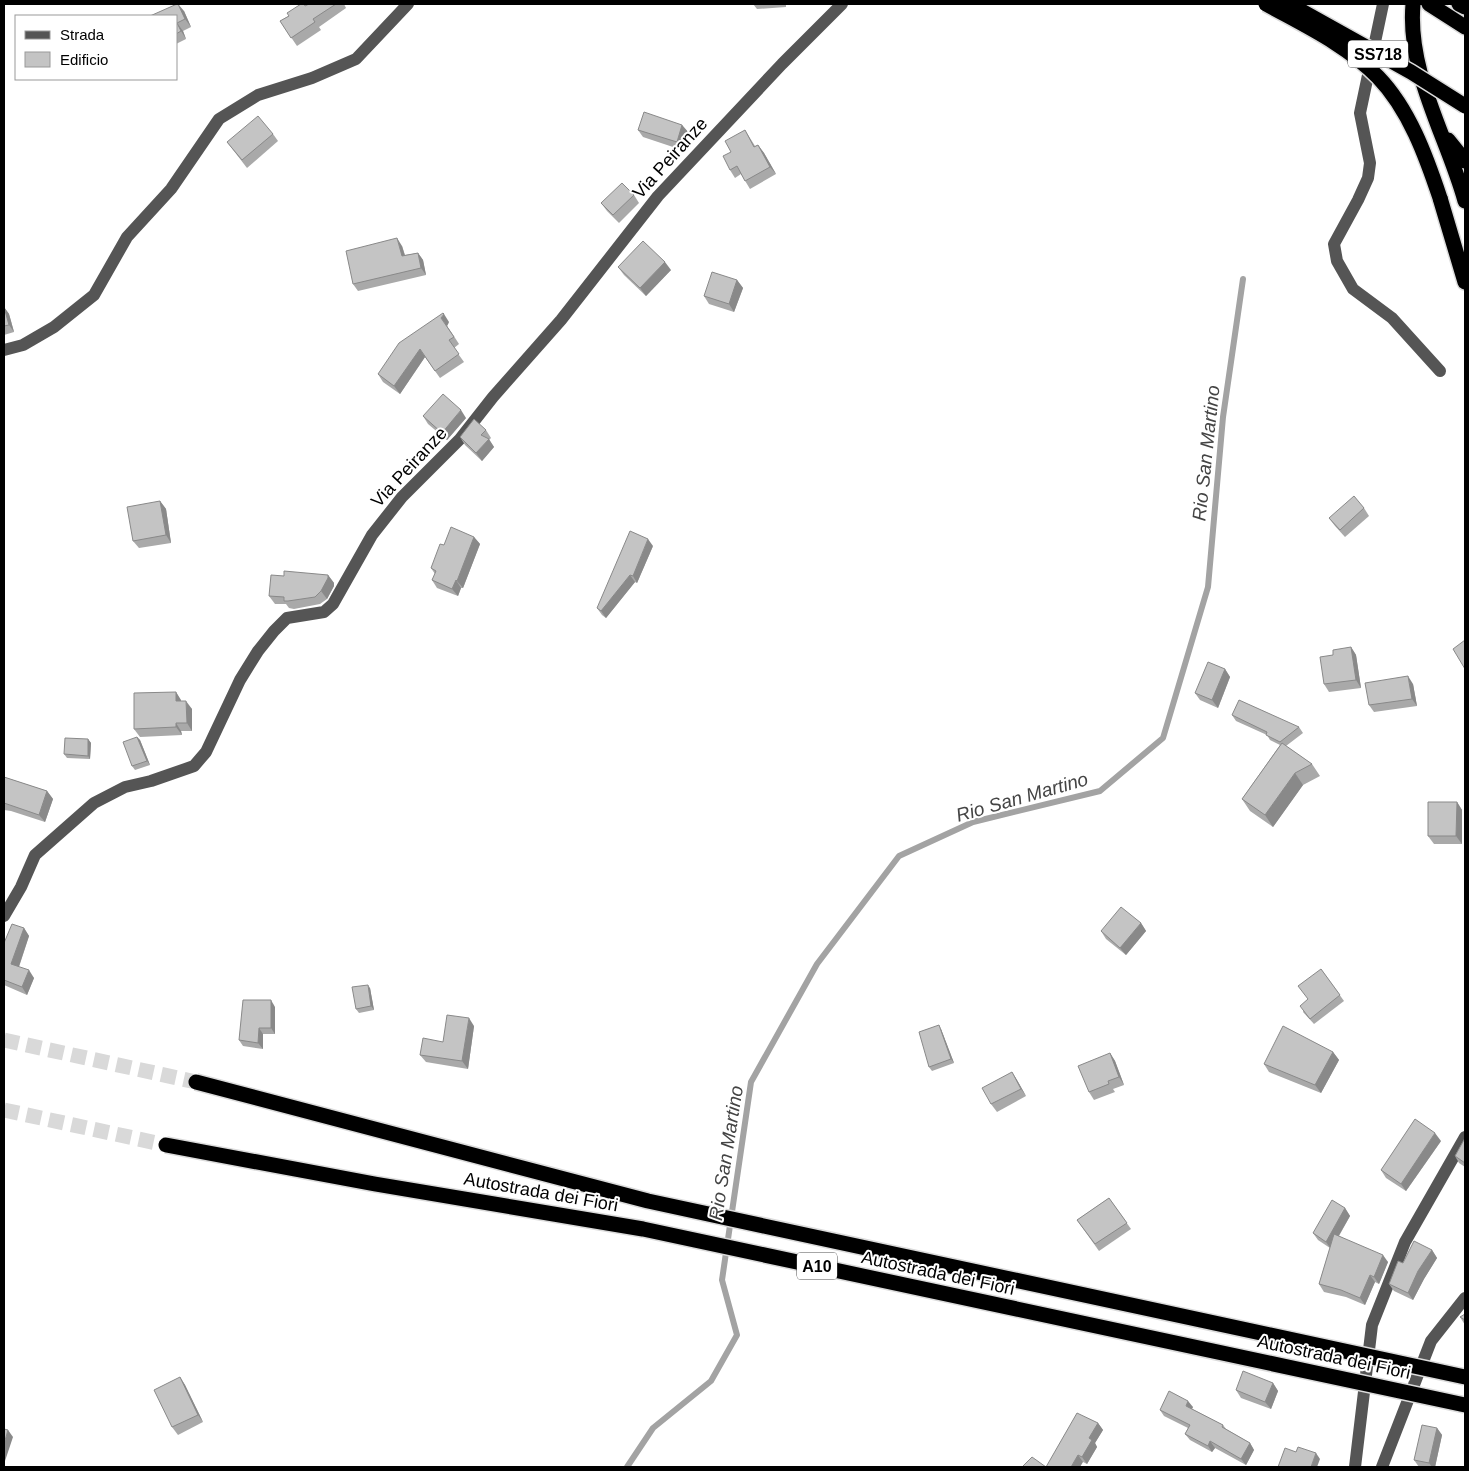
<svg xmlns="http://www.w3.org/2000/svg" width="1469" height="1471" font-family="Arial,sans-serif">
	<rect width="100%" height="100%" fill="#fff"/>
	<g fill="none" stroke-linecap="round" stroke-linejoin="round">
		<polyline stroke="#a3a3a3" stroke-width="6" points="627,1467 653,1428 711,1381 737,1335 722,1280 751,1082 817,964 899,856 973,822 1100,791 1163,738 1208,587 1223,417 1243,279"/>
		<g stroke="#d9d9d9" stroke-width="15" stroke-dasharray="15 8" stroke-linecap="butt">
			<polyline points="4,1040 196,1082"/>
			<polyline points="4,1110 166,1145"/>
		</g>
		<g stroke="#dbdbdb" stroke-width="18">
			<g id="highway">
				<path d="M1413 4C1407 73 1447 136 1465 201"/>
				<polyline points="1429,4 1465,27"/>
				<polyline points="1459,4 1465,7"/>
				<polyline points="1448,140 1465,161"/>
				<polyline points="1440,198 1465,282"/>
			</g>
		</g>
		<g stroke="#555" stroke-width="12">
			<polyline points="1383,4 1360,113 1370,163 1368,178 1358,200 1334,244 1337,261 1353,289 1392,318 1440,371"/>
			<polyline points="4,350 23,345 54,327 94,295 127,237 171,189 219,119 258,95 312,78 356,59 408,4"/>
			<polyline points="4,916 21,887 35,855 94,803 125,787 151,781 194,766 206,752 240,680 258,651 274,631 287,618 324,612 333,604 372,535 402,497 460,439 493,397 561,320 658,196 782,64 842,4"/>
			<polyline points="1355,1467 1372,1325 1405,1242 1465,1137"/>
			<polyline points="1382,1467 1431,1341 1465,1298"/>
		</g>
		<use href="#highway" stroke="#000" stroke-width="15"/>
		<g stroke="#dbdbdb" stroke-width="18" stroke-linecap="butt">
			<g id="highway-bridge">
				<path d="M1266 4C1304 25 1347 45 1378 77 1409 109 1426 156 1440 198"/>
				<polyline points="1289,4 1411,72 1465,106"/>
				<polyline points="196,1082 648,1201 1465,1377"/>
				<polyline points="166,1145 375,1184 643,1229 1465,1405"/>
			</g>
		</g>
		<use href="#highway-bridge" stroke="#000" stroke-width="15"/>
	</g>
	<g fill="#a9a9a9">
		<polygon points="309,4 344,4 346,8 319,27 321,30 297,46 280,21"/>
		<polygon points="753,4 786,4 786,7 757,9"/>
		<polygon points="184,11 191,27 183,31 186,39 176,44 176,16"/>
		<polygon points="682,125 688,132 682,150 643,137 638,130"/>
		<polygon points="745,130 755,146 758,145 764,153 776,174 750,189 741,174 735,178 730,170 731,152"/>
		<polygon points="273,134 278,141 247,168 227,142"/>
		<polygon points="634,195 639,203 619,223 607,211 601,203"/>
		<polygon points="402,246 405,255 418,253 423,260 426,275 358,291 353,284"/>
		<polygon points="618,267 671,270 646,296 624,275"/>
		<polygon points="737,280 743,288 734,312 709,304 704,296"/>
		<polygon points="4,307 9,314 14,332 4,335"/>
		<polygon points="449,322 447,326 459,344 454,348 464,362 440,378 425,357 400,394 383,382 378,374"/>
		<polygon points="423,416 466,418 447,440 428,424"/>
		<polygon points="486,430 491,438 489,440 494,447 482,461 465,445 460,437"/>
		<polygon points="160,501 166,509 171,543 139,548 133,541"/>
		<polygon points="1364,508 1369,516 1345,537 1335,526 1329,518"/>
		<polygon points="474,537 480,544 463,588 461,588 458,596 437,588 432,580 435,574 431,568 444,545"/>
		<polygon points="653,546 637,583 635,582 606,618 602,615 597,608"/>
		<polygon points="328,575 334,583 334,586 327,599 320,604 294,609 289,608 286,604 275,604 269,596 284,576"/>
		<polygon points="1351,647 1356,655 1361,688 1329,692 1324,684 1333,655"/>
		<polygon points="1225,669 1230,677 1218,708 1200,700 1195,693"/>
		<polygon points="1413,684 1417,706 1374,712 1369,705"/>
		<polygon points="176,692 181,701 192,709 192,731 181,731 182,735 140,737 134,729"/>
		<polygon points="1232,715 1299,727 1303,733 1286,746 1312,764 1320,776 1303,785 1273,827 1250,811 1242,799 1280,745 1270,740 1267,735 1236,721"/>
		<polygon points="137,737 140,740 150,765 135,770 132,766"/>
		<polygon points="88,739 91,743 90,759 67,758 64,754"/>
		<polygon points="4,777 47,791 53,799 45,822 11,811 4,810"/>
		<polygon points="1457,802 1462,810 1462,844 1434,844 1428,836"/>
		<polygon points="1141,923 1146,931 1126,955 1106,939 1101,931"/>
		<polygon points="24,928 29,936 19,967 34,978 27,995 4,985 4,943"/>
		<polygon points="1321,969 1344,1001 1314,1024 1303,1012"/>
		<polygon points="370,988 374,1010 359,1013 356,1009"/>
		<polygon points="275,1007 275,1034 263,1034 263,1049 243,1046 239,1040"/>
		<polygon points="474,1026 468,1069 426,1062 420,1055"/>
		<polygon points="941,1029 954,1063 932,1071 929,1067"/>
		<polygon points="1333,1052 1339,1060 1321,1093 1269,1072 1264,1064"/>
		<polygon points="1110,1053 1115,1061 1124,1085 1113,1089 1115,1092 1094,1100 1089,1092"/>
		<polygon points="1012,1072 1017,1080 1026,1096 997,1112 991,1104"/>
		<polygon points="1465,1138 1465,1167 1459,1163 1455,1156"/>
		<polygon points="1441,1141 1406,1191 1386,1178 1381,1170"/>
		<polygon points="1109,1198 1131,1229 1099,1251 1077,1220"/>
		<polygon points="1345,1208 1350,1216 1339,1236 1388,1262 1379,1284 1375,1282 1365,1305 1346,1297 1324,1292 1319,1284 1330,1248 1318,1240 1313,1233"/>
		<polygon points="1432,1250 1437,1258 1424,1279 1413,1300 1394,1291 1389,1284 1403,1263"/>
		<polygon points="1465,1314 1465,1325 1460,1317"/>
		<polygon points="180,1377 185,1385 203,1422 178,1435 172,1427"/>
		<polygon points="1273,1383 1278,1391 1271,1409 1241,1398 1236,1390"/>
		<polygon points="1193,1407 1192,1409 1223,1425 1226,1429 1250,1443 1254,1450 1246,1465 1215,1448 1212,1452 1190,1440 1185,1434 1188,1428 1164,1416 1160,1410"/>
		<polygon points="1098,1423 1103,1430 1095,1443 1097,1447 1087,1464 1083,1462 1046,1467"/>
		<polygon points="1437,1428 1442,1435 1435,1467 1419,1467 1414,1460"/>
	</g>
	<g fill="#898989">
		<polygon points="178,4 184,11 191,27 185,19"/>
		<polygon points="177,23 183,31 186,39 181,31"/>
		<polygon points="682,125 688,132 682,150 677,142"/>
		<polygon points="758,145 764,153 776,174 770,167"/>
		<polygon points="397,238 402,246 407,263 402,256"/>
		<polygon points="418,253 423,260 426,275 421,268"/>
		<polygon points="665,262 671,270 646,296 640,288"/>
		<polygon points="737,280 743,288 734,312 729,304"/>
		<polygon points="4,307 9,314 14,332 9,325"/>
		<polygon points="444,314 449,322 447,326 459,344 441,318"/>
		<polygon points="420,349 425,357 400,394 394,386"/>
		<polygon points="461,410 466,418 447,440 442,433"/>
		<polygon points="489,439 494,447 482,461 476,453"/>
		<polygon points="160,501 166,509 171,543 166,535"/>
		<polygon points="474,537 480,544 463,588 457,581"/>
		<polygon points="648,539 653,546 637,583 633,576"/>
		<polygon points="328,575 334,583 334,586 327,599 321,591"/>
		<polygon points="630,575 635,582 606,618 601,611"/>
		<polygon points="456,580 461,588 458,596 452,589"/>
		<polygon points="1351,647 1356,655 1361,688 1356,680"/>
		<polygon points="1225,669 1230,677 1218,708 1212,700"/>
		<polygon points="1408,676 1413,684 1417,706 1412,699"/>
		<polygon points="176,692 181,700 181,709 176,701"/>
		<polygon points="186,701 192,709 192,731 187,723"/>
		<polygon points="176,723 181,731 182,735 176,727"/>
		<polygon points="137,737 140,740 150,765 147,761"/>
		<polygon points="88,739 91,743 90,759 88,756"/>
		<polygon points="1295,773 1303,785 1273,827 1265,815"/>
		<polygon points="47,791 53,799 45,822 39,815"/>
		<polygon points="1457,802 1462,810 1462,844 1456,836"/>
		<polygon points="1141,923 1146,931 1126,955 1120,948"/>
		<polygon points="24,928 29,936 17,972 11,964"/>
		<polygon points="29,970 34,978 27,995 22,987"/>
		<polygon points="368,985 370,988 374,1010 371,1006"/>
		<polygon points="271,1000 275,1007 275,1034 271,1028"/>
		<polygon points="469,1018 474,1026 468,1069 462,1061"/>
		<polygon points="939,1025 941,1029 954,1063 951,1059"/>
		<polygon points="259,1028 263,1034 263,1049 258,1043"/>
		<polygon points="1333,1052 1339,1060 1321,1093 1315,1085"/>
		<polygon points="1110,1053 1115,1061 1124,1085 1119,1077"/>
		<polygon points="1012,1072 1017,1080 1026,1096 1021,1089"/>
		<polygon points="1435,1133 1441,1141 1406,1191 1401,1184"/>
		<polygon points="1345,1208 1350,1216 1331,1249 1326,1242"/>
		<polygon points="1432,1250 1437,1258 1424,1279 1413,1300 1408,1293 1418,1271"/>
		<polygon points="1383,1255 1388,1262 1379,1284 1374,1277"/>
		<polygon points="1370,1275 1375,1282 1365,1305 1360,1298"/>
		<polygon points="180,1377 185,1385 203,1422 198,1415"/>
		<polygon points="1273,1383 1278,1391 1271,1409 1265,1402"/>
		<polygon points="1188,1401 1193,1407 1190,1412 1186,1406"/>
		<polygon points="1098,1423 1103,1430 1095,1443 1097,1447 1087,1464 1082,1457 1089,1438"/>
		<polygon points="1437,1428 1442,1435 1435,1467 1432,1467 1429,1463"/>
		<polygon points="8,1430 13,1437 4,1464 4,1444"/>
		<polygon points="1210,1441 1215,1448 1212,1452 1208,1446"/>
		<polygon points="1250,1443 1254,1450 1246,1465 1241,1459"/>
		<polygon points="1316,1453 1320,1459 1317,1467 1311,1467"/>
		<polygon points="1078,1455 1083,1462 1080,1467 1071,1467"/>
	</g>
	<g fill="#c4c4c4" stroke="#898989">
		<polygon points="177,4 178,4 185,19 177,23 181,31 176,34 176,16 150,16"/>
		<polygon points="301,4 304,4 305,6 309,4 336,4 313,19 315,22 291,38 280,21 289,16 287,13"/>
		<polygon points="644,112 682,125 677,142 638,130"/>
		<polygon points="258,116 273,134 242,160 227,142"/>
		<polygon points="745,130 754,147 758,145 770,167 745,181 737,166 730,170 723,156 731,152 725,141"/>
		<polygon points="622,183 634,195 613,215 601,203"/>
		<polygon points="397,238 402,256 418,253 421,268 353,284 346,251"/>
		<polygon points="643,241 665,262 640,288 618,267"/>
		<polygon points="712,272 737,280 729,304 704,296"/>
		<polygon points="4,307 9,325 4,326"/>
		<polygon points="443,313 444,314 441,318 454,337 449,340 459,354 435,371 420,349 394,386 378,374 399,343"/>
		<polygon points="443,394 461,410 442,433 423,416"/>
		<polygon points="474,419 486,430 481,435 489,439 476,453 460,437"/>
		<polygon points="1354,496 1364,508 1340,530 1329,518"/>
		<polygon points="160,501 166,535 133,541 127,507"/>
		<polygon points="451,527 474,537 457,581 456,580 452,589 432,580 436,571 431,568 440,544 444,545"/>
		<polygon points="630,531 648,539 633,576 630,575 601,611 597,608"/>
		<polygon points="284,571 328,575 328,578 321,591 315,597 288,601 284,601 284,597 269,596 271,575 284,576"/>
		<polygon points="1465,640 1465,669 1453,649"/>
		<polygon points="1351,647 1356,680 1324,684 1320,657 1333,655 1333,650"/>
		<polygon points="1208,662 1225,669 1212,700 1195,693"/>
		<polygon points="1408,676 1412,699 1369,705 1365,683"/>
		<polygon points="176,692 176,701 186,701 187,723 176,723 176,727 134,729 134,693"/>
		<polygon points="1239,700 1299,727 1280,742 1266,735 1267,732 1232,715"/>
		<polygon points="137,737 147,761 132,766 123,742"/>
		<polygon points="65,738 88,739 88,756 64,754"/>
		<polygon points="1282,743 1312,764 1295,773 1265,815 1242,799"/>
		<polygon points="4,777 47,791 39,815 4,803"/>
		<polygon points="1428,802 1457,802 1456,836 1428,836"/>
		<polygon points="1121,907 1141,923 1120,948 1101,931"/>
		<polygon points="12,924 24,928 11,964 29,970 22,987 4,980 4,943"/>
		<polygon points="1321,969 1340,995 1310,1019 1300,1006 1308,999 1298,986"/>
		<polygon points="368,985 371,1006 356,1009 352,987"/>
		<polygon points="243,1000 271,1000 271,1028 259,1028 258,1043 239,1040"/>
		<polygon points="447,1015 469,1018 462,1061 420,1055 423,1038 443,1042"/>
		<polygon points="939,1025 951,1059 929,1067 919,1032"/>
		<polygon points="1283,1026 1333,1052 1315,1085 1264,1064"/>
		<polygon points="1110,1053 1119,1077 1108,1081 1109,1084 1089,1092 1078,1066"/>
		<polygon points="1012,1072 1021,1089 991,1104 982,1088"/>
		<polygon points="1415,1119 1435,1133 1401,1184 1381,1170"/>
		<polygon points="1465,1138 1465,1163 1455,1156"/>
		<polygon points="1109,1198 1127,1223 1095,1244 1077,1220"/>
		<polygon points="1332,1200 1345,1208 1326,1242 1313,1233"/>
		<polygon points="1334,1234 1383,1255 1374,1277 1370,1275 1360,1298 1341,1290 1319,1284"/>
		<polygon points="1414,1241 1432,1250 1418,1271 1408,1293 1389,1284 1398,1261 1403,1263"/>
		<polygon points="1465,1314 1465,1320 1460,1317"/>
		<polygon points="1243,1371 1273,1383 1265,1402 1236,1390"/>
		<polygon points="180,1377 198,1415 172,1427 154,1390"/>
		<polygon points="1169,1391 1188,1401 1186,1406 1223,1425 1222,1427 1250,1443 1241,1459 1210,1441 1208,1446 1185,1434 1190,1425 1160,1410"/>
		<polygon points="1077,1413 1098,1423 1089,1438 1092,1440 1082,1457 1078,1455 1071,1467 1022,1467 1032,1457 1046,1467"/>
		<polygon points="1422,1425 1437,1428 1429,1463 1414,1460"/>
		<polygon points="4,1429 8,1430 4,1444"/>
		<polygon points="1298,1447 1316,1453 1311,1467 1278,1467 1285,1448 1296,1452"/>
	</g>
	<g text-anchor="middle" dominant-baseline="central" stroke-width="4" stroke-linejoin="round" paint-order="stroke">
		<g fill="#fff" stroke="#4c4c4c" stroke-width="1">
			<rect x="1348" y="40.5" width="60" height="27" rx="4"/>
			<rect x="797" y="1252.5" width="40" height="27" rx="4"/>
		</g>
		<g font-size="16" font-weight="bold" fill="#000">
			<text x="1378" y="54">SS718</text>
			<text x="817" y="1266">A10</text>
		</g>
		<g font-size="18" fill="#000" stroke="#fff">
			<text transform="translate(670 158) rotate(-48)">Via Peiranze</text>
			<text transform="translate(409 467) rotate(-47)">Via Peiranze</text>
			<text transform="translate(541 1192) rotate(10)">Autostrada dei Fiori</text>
			<text transform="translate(938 1273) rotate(12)">Autostrada dei Fiori</text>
			<text transform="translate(1334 1357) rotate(12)">Autostrada dei Fiori</text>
		</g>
		<g font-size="19" font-style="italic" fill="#444" stroke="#fff">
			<text transform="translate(1206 453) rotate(-84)">Rio San Martino</text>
			<text transform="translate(1022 797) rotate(-16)">Rio San Martino</text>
			<text transform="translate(726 1153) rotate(-81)">Rio San Martino</text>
		</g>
	</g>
	<rect width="1469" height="1471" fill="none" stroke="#000000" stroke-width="10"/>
	<rect x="15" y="15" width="162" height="65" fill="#ffffff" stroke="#999999"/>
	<rect x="25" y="31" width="25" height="8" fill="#555555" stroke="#999999"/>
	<text x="60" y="40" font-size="15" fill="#000000">Strada</text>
	<rect x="25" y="52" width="25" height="15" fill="#c4c4c4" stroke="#999999"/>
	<text x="60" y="65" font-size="15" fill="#000000">Edificio</text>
</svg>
